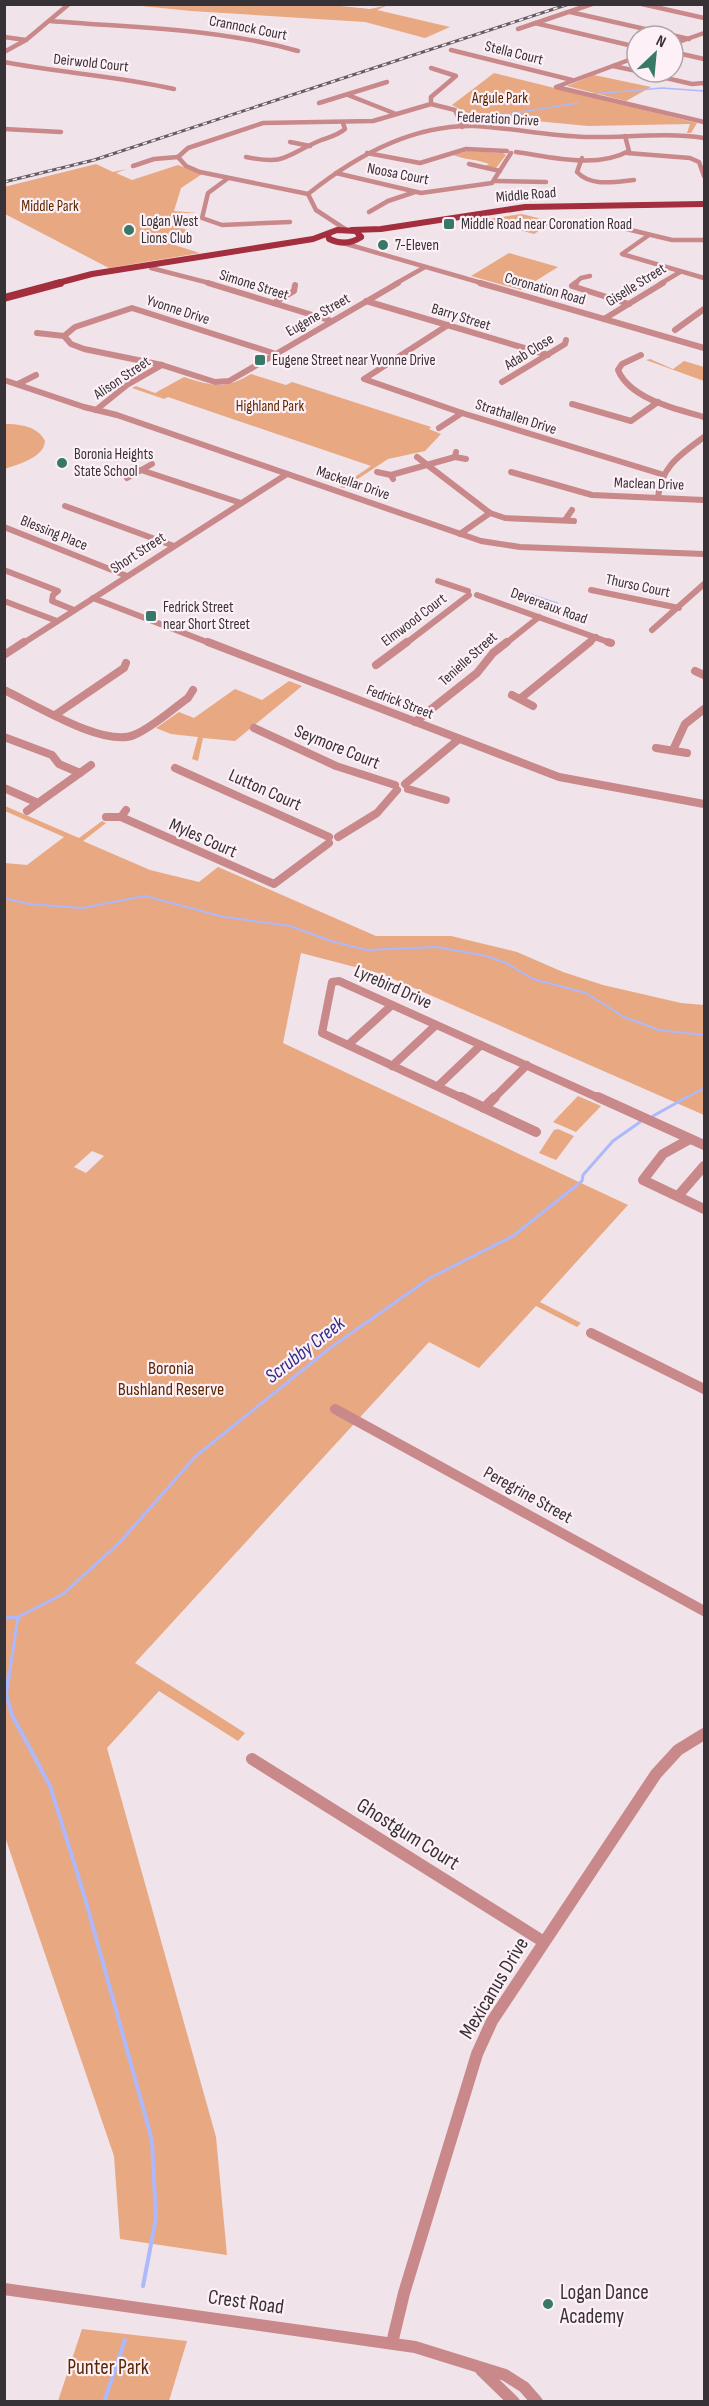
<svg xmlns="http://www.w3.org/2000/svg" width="709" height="2406" font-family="'Sofia Sans Condensed',sans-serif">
	<rect width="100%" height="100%" fill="#f0e3ea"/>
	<g fill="#e8a882" fill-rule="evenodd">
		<polygon points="331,5 370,9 388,5 377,10 450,27 425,38 365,22 191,11 132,5"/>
		<polygon points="494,73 697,123 691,133 687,133 690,124 588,126 515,119 501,120 488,125 469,124 465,112 452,105"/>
		<polygon points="594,75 651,87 626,101 567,86"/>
		<path d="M468 151 503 153 506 155 496 168 485 166 489 164C477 159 465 160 453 155Z"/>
		<polygon points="96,164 113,172 127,169 116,173 132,180 178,165 202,174 181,188 174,211 197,213 173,213 170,225 191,231 168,243 200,253 109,268 5,214 4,187"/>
		<polygon points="522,214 553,222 534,234 482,220"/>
		<polygon points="509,253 558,267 521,290 471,276"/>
		<polygon points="650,359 673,369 684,361 704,367 704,381 646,360"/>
		<path d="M251 374 286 385 292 382 431 427 429 429 441 434 425 451 388 459 344 488 340 487 371 466 168 397 164 399 132 388 136 386 155 393 184 377C213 386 224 390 251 374Z"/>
		<path d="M5 424C19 424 38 426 45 441 44 458 18 464 5 469Z"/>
		<polygon points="289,681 302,686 235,741 203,738 198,761 192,759 198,737 171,734 156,728 179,712 194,718 235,689 262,700"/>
		<path d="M5 806 79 838 102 821 106 823 83 841 150 870 199 882 218 867 376 936H451L517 952 563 972 603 985 681 1003 704 1005V1115L382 974 301 953 283 1043 628 1205 540 1302 581 1323 577 1327 536 1306 479 1368 429 1342 135 1663 245 1733 238 1741 159 1691 107 1748 216 2137 227 2255 120 2239 114 2156 5 1837V863L27 865 64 837 5 811ZM92 1151 104 1156 86 1173 74 1167Z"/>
		<polygon points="578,1096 601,1106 576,1132 553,1122"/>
		<polygon points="558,1129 574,1136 556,1160 539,1153 554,1130"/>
		<polygon points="82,2329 187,2341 169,2401 58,2401"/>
	</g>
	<path fill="#adb9fb" d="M526 592 559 603C548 613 529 604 517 600Z"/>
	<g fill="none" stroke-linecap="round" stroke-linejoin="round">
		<g stroke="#adb9fb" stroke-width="1.5">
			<polyline points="593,94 662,88 704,91"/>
			<polyline points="495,116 578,103"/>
		</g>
		<g stroke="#adb9fb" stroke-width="2">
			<polyline points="4,898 29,904 82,908 145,896 224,917 290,926 334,942 367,950 437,947 487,956 508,964 533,979 586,993 624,1017 659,1030 704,1035"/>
			<polyline points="684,1099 704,1088"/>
		</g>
		<g stroke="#adb9fb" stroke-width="3">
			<polyline points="653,1116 687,1097"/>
			<polyline points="4,1618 18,1617 63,1594 119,1543 196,1456 330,1348 430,1278 513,1236 582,1181 583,1175 613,1141 640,1122"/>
			<polyline points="9,1676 18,1617"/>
		</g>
		<g stroke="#adb9fb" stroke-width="4">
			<polyline points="9,1674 6,1694 12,1715 50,1786 85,1898 152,2140 156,2218 143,2286"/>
			<polyline points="104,2402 125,2340"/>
		</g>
		<g stroke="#c98889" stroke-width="4.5">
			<polyline points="642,4 704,18"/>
			<polyline points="570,12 689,39"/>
			<path d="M50 21C134 28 217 28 298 51"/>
			<polyline points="535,23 637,47"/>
			<polyline points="518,29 592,4"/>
			<polyline points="4,37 26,40"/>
			<polyline points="673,44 704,33"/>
			<polyline points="451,50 572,80"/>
			<polyline points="4,52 26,40 69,4"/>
			<polyline points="673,52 704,59"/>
			<polyline points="637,57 556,87 704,122"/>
			<path d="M4 62C61 73 118 76 174 89"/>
			<polyline points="613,66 637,71"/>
			<polyline points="431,68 456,76 431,97 431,104"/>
			<polyline points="640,72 692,84 704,83"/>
			<polyline points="348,95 396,114"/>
			<polyline points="319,103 387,82"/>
			<polyline points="4,129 61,132"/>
			<polyline points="290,142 310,146"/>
			<path d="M516 152C551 157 596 169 629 151L625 136"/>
			<polyline points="367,153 420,163 466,149 507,151"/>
			<polyline points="627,153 690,158 699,162 704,176"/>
			<path d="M246 157C287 165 284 156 319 141 328 137 337 136 345 129L343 123"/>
			<path d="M582 158 577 172C591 187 615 182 634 180"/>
			<polyline points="469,164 500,171"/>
			<polyline points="133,166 154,159 178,157"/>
			<polyline points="336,173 421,193 492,183 511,153"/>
			<polyline points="227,179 208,193 202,218 222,225 290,222"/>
			<polyline points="494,181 546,182"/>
			<polyline points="308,194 200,172 186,166 178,157 188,148 263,123 373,121 431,104 455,110 462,127"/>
			<polyline points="369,212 388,201 415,192"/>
			<polyline points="606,224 672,240 704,240"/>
			<path d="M345 229 316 210 308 194C354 157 413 124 475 126 512 128 548 136 585 137 625 138 664 132 704 138"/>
			<polyline points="649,235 622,254 704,278"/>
			<polyline points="343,243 485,284"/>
			<polyline points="151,268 213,284"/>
			<polyline points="395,284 425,267"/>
			<polyline points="574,284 581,278 590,276"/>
			<polyline points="660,284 680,272"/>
		</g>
		<g stroke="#c98889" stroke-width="6">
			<polyline points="208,283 332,321"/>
			<polyline points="480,283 704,348"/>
			<polyline points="576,283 572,286 629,304"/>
			<polyline points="366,301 548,355"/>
			<polyline points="274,303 294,291 295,285"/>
			<polygon points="132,308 276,354 229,381 215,382 162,365 84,349 71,344 64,336 75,327"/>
			<polyline points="604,319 663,283"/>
			<polyline points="448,325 364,379 462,413 661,474"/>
			<polyline points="675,330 704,309"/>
			<polyline points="37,333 64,336"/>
			<polyline points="276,354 398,283"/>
			<path d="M641 355 622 364 618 370C630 399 676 409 704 417"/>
			<polyline points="4,380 84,407 117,415 481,541 520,547 704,554"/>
			<polyline points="502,382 565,344 566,340"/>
			<polyline points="18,384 36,375"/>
			<polyline points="572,404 631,421 658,402"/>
			<polyline points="96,410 127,385 162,365"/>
			<polyline points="439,428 462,413"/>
			<polyline points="456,452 455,457 466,459"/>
			<polyline points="417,457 490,513 505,518 574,521"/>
			<polyline points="141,470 241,503"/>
			<polyline points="377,472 391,475 393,479"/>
			<polyline points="511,472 592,495 704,500"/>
			<polyline points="391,475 455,457"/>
			<polyline points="127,478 152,464"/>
			<path d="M658 498C660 467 681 454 704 437"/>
			<polyline points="65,506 174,546"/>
			<polyline points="565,520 572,510"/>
			<polyline points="4,527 127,576"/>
			<polyline points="460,534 490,513"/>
			<polyline points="4,570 58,591 53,595 52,601 74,610"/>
			<polyline points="438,581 468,591"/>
			<polyline points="591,590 679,608"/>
			<polyline points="477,595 611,643"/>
			<polyline points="93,598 212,644"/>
			<polyline points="4,601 57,621"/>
			<polyline points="652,630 704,584"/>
			<polyline points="22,644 287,474"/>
			<polyline points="405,644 469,595"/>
			<polyline points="505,644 539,617"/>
			<polyline points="588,644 596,637"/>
		</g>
		<g stroke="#c98889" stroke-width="8">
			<polyline points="208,642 559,777 704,804"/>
			<polyline points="608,642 611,643"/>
			<polyline points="4,655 24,642"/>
			<polyline points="376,665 407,642"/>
			<polyline points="695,671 704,675"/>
			<path d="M4 690C32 703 104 748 134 735 153 727 171 710 188 698L193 690"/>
			<polyline points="512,695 533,706"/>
			<polyline points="521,698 590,642"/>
			<polyline points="55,715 124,668 126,663"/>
			<polyline points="415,722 477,673 493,653 507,642"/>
			<polyline points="254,728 336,766 395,785"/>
			<polyline points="4,737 52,755 59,764 80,773 38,803 4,788"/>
			<polyline points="656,748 687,753"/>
			<polyline points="673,750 685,724 704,709"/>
			<polyline points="175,768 329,837"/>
			<polyline points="80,773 91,765"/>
			<polyline points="405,784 459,739"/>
			<polyline points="408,789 446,800"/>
			<polyline points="27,811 38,803"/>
			<polyline points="106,817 121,817 126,810"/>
			<polyline points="121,817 274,884 329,843"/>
			<polyline points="338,837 377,813 397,790"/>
			<polyline points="348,1045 392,1005"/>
			<polyline points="392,1066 436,1025"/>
			<polyline points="438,1086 481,1045"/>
			<polyline points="464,1099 322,1033 332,982 339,981 601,1099"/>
			<polyline points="493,1099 527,1065"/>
		</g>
		<g stroke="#c98889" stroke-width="10">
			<polyline points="461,1097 536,1132"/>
			<polyline points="598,1097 704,1145"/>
			<polyline points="484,1108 495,1097"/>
			<polyline points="690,1139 663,1154 643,1180 704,1209"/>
			<polyline points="678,1196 704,1166"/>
			<polyline points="591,1333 704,1389"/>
			<polyline points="335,1409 704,1611"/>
		</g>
		<g stroke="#c98889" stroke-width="12">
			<polyline points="252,1759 544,1942"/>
			<polyline points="4,2289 415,2347 505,2375 524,2387 537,2402"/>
			<polyline points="392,2343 404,2293 477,2054 492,2021 656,1774 678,1750 704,1734"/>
			<polyline points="481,2370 514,2402"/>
		</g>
		<g stroke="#a32e3d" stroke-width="6">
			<polyline points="352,230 381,229 525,207 704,204"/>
			<path d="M328 234 329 239C340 244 351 244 361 237"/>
			<polyline points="54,284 92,274 313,239 337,230 356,231 361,237"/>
		</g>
		<polyline stroke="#a32e3d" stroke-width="8" points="4,298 60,283"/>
		<g stroke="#645e62" stroke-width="3">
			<polyline id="rail" points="4,182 94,160 569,4"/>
		</g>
		<use href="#rail" stroke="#fdf0f7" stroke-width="1.5" stroke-dasharray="4.5" stroke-linecap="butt"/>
	</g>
	<g fill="#377867" stroke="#fdf0f7" stroke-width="2">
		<rect x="443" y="218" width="12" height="12" rx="3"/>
		<circle cx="129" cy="230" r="6"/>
		<circle cx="383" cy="245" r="6"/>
		<rect x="254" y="354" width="12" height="12" rx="3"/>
		<circle cx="62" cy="463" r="6"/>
		<rect x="145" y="610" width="12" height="12" rx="3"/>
		<circle cx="548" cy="2304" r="6"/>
	</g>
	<g text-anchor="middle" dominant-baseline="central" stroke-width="4.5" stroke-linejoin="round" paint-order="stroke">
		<g font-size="15" fill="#373235" stroke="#fdf0f7">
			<text transform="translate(248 28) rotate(11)">Crannock Court</text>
			<text transform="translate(514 53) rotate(14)">Stella Court</text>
			<text transform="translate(91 63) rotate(6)">Deirwold Court</text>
			<text transform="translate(498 119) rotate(3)">Federation Drive</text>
			<text transform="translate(398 174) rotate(11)">Noosa Court</text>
			<text transform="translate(526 195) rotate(-5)">Middle Road</text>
			<text transform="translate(254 285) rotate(17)">Simone Street</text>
			<text transform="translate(636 285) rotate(-32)">Giselle Street</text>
			<text transform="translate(545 289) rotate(16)">Coronation Road</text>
			<text transform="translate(178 310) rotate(18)">Yvonne Drive</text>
			<text transform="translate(318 315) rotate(-30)">Eugene Street</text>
			<text transform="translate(461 317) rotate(17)">Barry Street</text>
			<text transform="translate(529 352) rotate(-32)">Adab Close</text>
			<text transform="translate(122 378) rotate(-34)">Alison Street</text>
			<text transform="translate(516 417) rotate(18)">Strathallen Drive</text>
			<text transform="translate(353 483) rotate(19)">Mackellar Drive</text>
			<text transform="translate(649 484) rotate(2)">Maclean Drive</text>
			<text transform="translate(54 533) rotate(22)">Blessing Place</text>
			<text transform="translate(138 553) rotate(-33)">Short Street</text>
			<text transform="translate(638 586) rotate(12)">Thurso Court</text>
			<text transform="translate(549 606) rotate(20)">Devereaux Road</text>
			<text transform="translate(414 620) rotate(-37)">Elmwood Court</text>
			<text transform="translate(468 659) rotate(-42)">Tenielle Street</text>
			<text transform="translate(400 702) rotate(21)">Fedrick Street</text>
		</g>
		<g font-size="15" fill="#5c2800" stroke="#fdf0f7">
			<text x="500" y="98">Argule Park</text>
			<text x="50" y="206">Middle Park</text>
			<text x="270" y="406">Highland Park</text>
		</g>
		<g font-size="15" fill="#373235" stroke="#fdf0f7" text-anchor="start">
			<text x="141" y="221">Logan West<tspan x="141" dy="17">Lions Club</tspan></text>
			<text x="461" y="224">Middle Road near Coronation Road</text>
			<text x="395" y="245">7-Eleven</text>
			<text x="272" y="360">Eugene Street near Yvonne Drive</text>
			<text x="74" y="454">Boronia Heights<tspan x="74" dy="17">State School</tspan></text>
			<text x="163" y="607">Fedrick Street<tspan x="163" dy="17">near Short Street</tspan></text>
		</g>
		<g font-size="18" fill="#373235" stroke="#fdf0f7">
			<text transform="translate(337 747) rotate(22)">Seymore Court</text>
			<text transform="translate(265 790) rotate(24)">Lutton Court</text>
			<text transform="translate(203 838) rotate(24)">Myles Court</text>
			<text transform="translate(393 987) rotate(24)">Lyrebird Drive</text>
			<text transform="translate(528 1495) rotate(29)">Peregrine Street</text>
		</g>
		<g font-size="18" fill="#5c2800" stroke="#fdf0f7">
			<text x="171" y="1368">Boronia<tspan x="171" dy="21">Bushland Reserve</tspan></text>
		</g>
		<g font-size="20" font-style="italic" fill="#2e2e8a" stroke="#fdf0f7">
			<text transform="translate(305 1350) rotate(-38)">Scrubby Creek</text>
		</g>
		<g font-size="21" fill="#373235" stroke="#fdf0f7">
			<text transform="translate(408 1834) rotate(32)">Ghostgum Court</text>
			<text transform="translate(494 1988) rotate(-59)">Mexicanus Drive</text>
			<text transform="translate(246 2302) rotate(8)">Crest Road</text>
		</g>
		<g font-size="21" fill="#373235" stroke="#fdf0f7" text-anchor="start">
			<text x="560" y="2292">Logan Dance<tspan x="560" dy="24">Academy</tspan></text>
		</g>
		<g font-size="21" fill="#5c2800" stroke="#fdf0f7">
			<text x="108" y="2367">Punter Park</text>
		</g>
	</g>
	<rect width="709" height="2406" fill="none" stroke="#373235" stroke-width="12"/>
	<g transform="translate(655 54) rotate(26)"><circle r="28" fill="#fdf0f7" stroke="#aea4a9" stroke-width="1.5"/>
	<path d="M0-4.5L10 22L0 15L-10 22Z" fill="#377867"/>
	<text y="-9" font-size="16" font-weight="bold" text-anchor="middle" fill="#373235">N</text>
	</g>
</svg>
